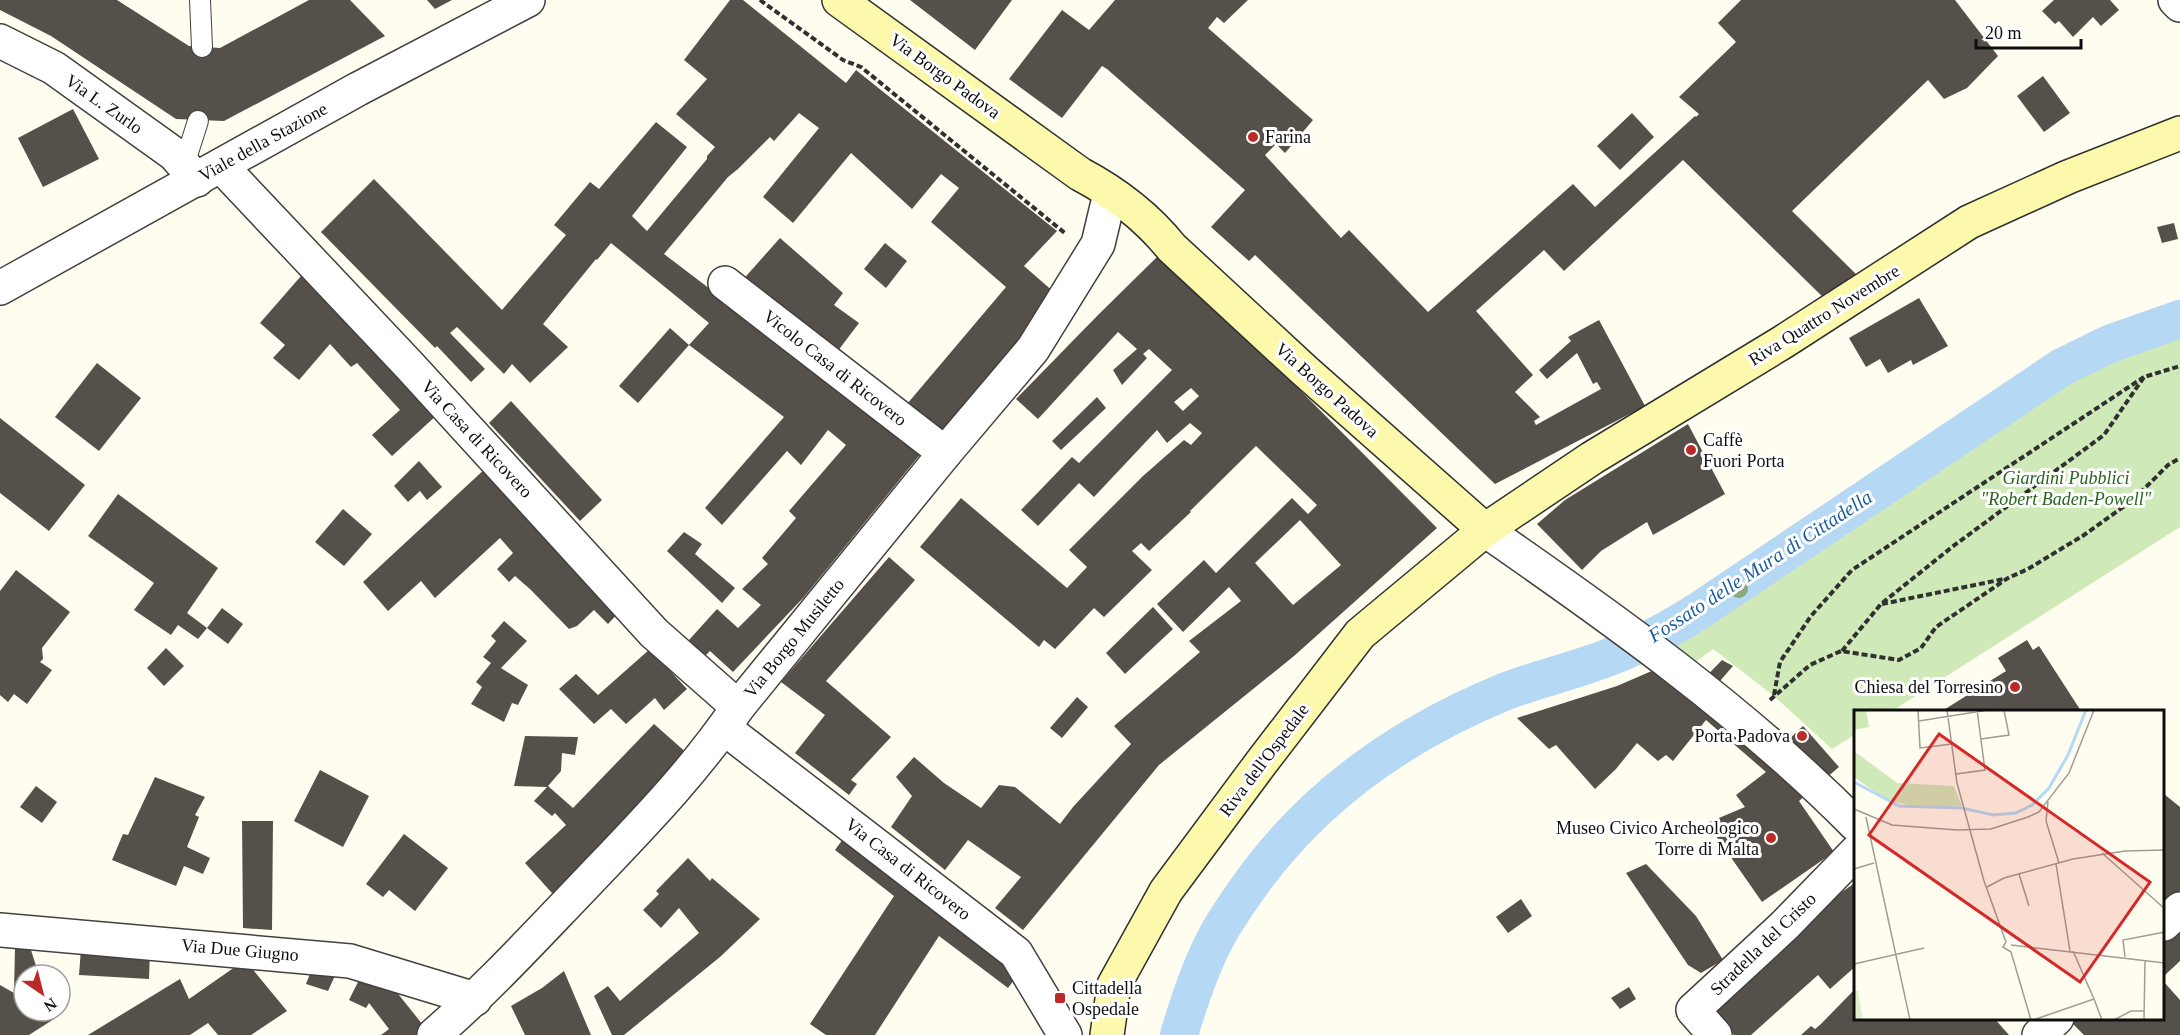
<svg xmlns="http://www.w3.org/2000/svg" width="2180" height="1035" font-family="Georgia,serif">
	<rect width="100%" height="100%" fill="#fffdef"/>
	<polygon fill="#cfe9b9" points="2180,335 2180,527 1892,711 1856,711 1856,734 1832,749 1774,696 1713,649 1694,663 1669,648 2015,410 2128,348"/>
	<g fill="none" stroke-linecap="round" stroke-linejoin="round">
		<path stroke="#b5d9f5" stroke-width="38" d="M1179 1035C1187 1008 1196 980 1208 954 1217 933 1230 914 1243 895 1307 801 1399 735 1504 692 1538 679 1573 671 1607 658 1640 646 1670 629 1700 610L2062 367 2109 344 2180 319"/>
	</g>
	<g fill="#56504a" fill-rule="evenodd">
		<polygon points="0,0 117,0 189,46 220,48 309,0 350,0 385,36 224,121 176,119 51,36 0,10"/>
		<polygon points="427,0 452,0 435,9"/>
		<polygon points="730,0 743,0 846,83 856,70 1057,231 1024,266 1063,300 940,439 902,410 1006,287 931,222 959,188 941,174 912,209 851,153 793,223 763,197 819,128 799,113 774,141 770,137 738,169 728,177 664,254 923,451 804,597 733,672 710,651 705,656 689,640 717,609 738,628 761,605 742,589 768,564 762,558 796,518 789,511 846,445 828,430 801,465 787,451 722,525 705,508 784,417 689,345 709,323 611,243 597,260 596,259 543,324 568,347 530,383 512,364 504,374 457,327 450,333 485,369 471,382 437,346 435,348 321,232 374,179 502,310 566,235 554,225 590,182 599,189 656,122 687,147 632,216 647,231 707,159 707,156 715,147 676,114 707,79 684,60"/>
		<polygon points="910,0 1012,0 975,50"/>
		<polygon points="1115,0 1248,0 1224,23 1217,17 1208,28 1313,120 1285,153 1276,144 1265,155 1341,238 1349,230 1428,312 1573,184 1595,207 1695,116 1696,117 1699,114 1679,97 1736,42 1718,23 1741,0 1955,0 1998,56 1967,88 1944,99 1928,80 1792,211 1857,275 1829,303 1683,160 1564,271 1544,250 1476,311 1533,375 1515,392 1540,417 1534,421 1536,425 1601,389 1597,382 1593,384 1577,353 1547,379 1539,370 1571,341 1568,337 1599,320 1645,406 1495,484 1255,255 1249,261 1211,227 1245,190 1107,69 1102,66 1062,118 1009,79 1062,10 1089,30"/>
		<polygon points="2054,0 2110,0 2119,10 2101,26 2093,17 2073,37 2059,21 2055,24 2042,11"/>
		<polygon points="2043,76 2070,113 2044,132 2017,96"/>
		<polygon points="73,109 99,159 43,187 18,138"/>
		<polygon points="1632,113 1654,137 1620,170 1597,146"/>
		<polygon points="2174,223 2178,239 2162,243 2157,227"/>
		<polygon points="780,238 843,293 834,305 859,323 834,356 740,283"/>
		<polygon points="885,243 907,261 886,288 864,269"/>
		<path d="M1157 257 1288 378 1437 528 1294 656 1159 765 1023 930 995 908 1021 877 968 840 945 870 891 827 912 796 896 777 914 757 944 783 981 808 999 785 1015 787 1060 824 1073 807 1131 744 1114 726 1200 652 1189 641 1241 601 1229 587 1183 632 1157 604 1204 560 1216 573 1292 498 1308 514 1317 505 1256 446 1190 511 1191 512 1149 551 1141 543 1132 551 1152 570 1104 617 1094 608 1055 649 1044 640 1039 647 920 547 961 498 1067 588 1087 567 1069 550 1143 476 1184 440 1191 445 1202 433 1190 423 1167 443 1157 430 1094 497 1079 483 1038 526 1021 510 1072 457 1079 463 1172 370 1149 349 1143 354 1147 358 1122 385 1113 370 1137 349 1118 332 1038 419 1016 399 1098 315ZM1191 388 1199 396 1183 411 1174 402ZM1300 520 1341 565 1293 605 1255 563Z"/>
		<polygon points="301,276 352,321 438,414 392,456 372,435 400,410 357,363 351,367 330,344 299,380 273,358 285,345 260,323"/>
		<polygon points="1919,298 1948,346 1913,365 1911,360 1888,373 1880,359 1866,367 1849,338"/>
		<polygon points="670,328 689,345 638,403 619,386"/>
		<polygon points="97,363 141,398 99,451 55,417"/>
		<polygon points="1097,397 1106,408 1061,450 1052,441"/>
		<polygon points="511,401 602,500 580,521 489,423"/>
		<polygon points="0,418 85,485 49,531 0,493"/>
		<polygon points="1688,424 1725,494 1653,535 1647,522 1601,551 1582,570 1537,524 1565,500"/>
		<polygon points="419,461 442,487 427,500 420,491 408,502 394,486"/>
		<polygon points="487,467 622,609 608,624 594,610 577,626 569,629 531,590 515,576 509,582 497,569 513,553 500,538 435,598 421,581 388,611 363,582"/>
		<polygon points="118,494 218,568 187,613 207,628 198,639 178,625 171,635 134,610 154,583 88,536"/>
		<polygon points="343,509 372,534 344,566 315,542"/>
		<polygon points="684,532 702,544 695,554 735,588 722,603 667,551"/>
		<polygon points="889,557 915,580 826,681 891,737 851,780 857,784 849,795 795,753 825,715 781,682"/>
		<polygon points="16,570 70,612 42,648 43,659 40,662 52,670 27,704 14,694 8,702 0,695 0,591"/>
		<polygon points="1153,607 1173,629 1125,674 1106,653"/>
		<polygon points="222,608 243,624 228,644 207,628"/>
		<polygon points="504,621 527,641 501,668 528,685 518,705 512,703 504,722 471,704 482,687 476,682 491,663 483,657 496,641 491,636"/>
		<polygon points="2027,640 2033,650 2039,646 2081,711 1942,711 2006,671 1998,658"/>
		<polygon points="166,648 184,666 164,686 147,668"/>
		<polygon points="650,649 687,689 664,710 655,698 626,724 611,709 594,724 559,689 576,674 598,695"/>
		<polygon points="1722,660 1733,666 1700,704 1772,755 1803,726 1839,767 1799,801 1834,852 1762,902 1707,823 1745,807 1736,795 1766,772 1706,720 1673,761 1666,755 1658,761 1637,743 1616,769 1595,789 1556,745 1549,749 1517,718 1617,686 1654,670 1688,695"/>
		<polygon points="1077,697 1088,707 1062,738 1050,728"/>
		<polygon points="654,724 689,755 560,902 525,863 566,825 555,813 552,816 534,801 547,787 514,786 525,736 578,737 575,755 562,753 561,771 548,786 573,808"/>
		<polygon points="320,770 369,796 343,847 294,821"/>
		<polygon points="155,777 205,797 195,815 199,817 187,847 210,858 203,874 184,866 176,886 112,860 123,834 128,835"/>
		<polygon points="36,786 57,802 42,823 20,807"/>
		<polygon points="2164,794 2180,807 2180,897 2164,912"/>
		<polygon points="242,821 273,821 272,930 243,928"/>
		<polygon points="848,832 995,946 1014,980 1008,988 939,936 875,1035 826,1035 810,1024 894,896 835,850"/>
		<polygon points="404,834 448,868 415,911 389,890 383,897 366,884"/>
		<polygon points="688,858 710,881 712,878 760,919 720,957 624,1035 612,1035 594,996 608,986 620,1001 699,933 679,908 661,928 643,910 659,894 656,891"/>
		<polygon points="1646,864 1696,916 1723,960 1701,973 1688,965 1626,873"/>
		<polygon points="1856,882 1856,966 1830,989 1818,975 1751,1035 1734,1035 1708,1005 1790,929"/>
		<polygon points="1521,899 1532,916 1508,933 1496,917"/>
		<polygon points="2180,925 2180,961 2164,976 2164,939"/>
		<polygon points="15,947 30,947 39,975 24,975 24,1011 51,1011 54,1019 29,1035 0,1035 0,985 14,993"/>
		<polygon points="81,949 150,950 149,979 79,975"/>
		<polygon points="245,960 287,1011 251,1035 218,1035 208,1023 190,1035 88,1035 180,979 189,999"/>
		<polygon points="315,961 339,967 328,991 306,984"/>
		<polygon points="564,971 591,1035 525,1035 511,1006 542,988"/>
		<polygon points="362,974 395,990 431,1035 381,1035 389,1029 369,1003 366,1008 349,1000"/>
		<polygon points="2164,982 2180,1000 2180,1035 2084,1035 2071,1022 2075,1018 2164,1018"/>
		<polygon points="1629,987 1636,999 1620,1009 1611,998"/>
		<polygon points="1856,988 1856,1018 1994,1018 2009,1035 1801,1035 1811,1026 1815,1029 1821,1024"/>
	</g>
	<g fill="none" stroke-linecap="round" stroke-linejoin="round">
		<g stroke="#414141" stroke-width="22">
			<g id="lane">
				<polyline points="200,0 202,47"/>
				<polyline points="184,165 198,121"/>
			</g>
		</g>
		<g stroke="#414141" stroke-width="36">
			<g id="street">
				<polyline points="2175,0 2180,5"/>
				<polyline points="0,41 54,68 174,154 197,180"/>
				<polyline points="221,166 409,365 654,633 738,707"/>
				<polyline points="725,283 945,453"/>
				<polyline points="0,288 358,89 528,0"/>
				<path d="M1485 530C1615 620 1744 712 1856 825"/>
				<polyline points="724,728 1016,953 1065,1035"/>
				<polyline points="2164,924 2180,909"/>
				<polyline points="0,930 350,961 475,999"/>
				<path d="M434 1035C486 990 532 940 580 890 635 832 693 774 738 707L945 453 1033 349 1098 244 1107 206"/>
				<polyline points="1715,1035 1693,1010 1784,926 1856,852"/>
				<polyline points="2039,1035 2057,1018"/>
			</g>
		</g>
		<g stroke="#303030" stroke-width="36">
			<g id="secondary">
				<path d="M839 0 1080 174C1114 192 1147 217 1172 248L1304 370 1485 530"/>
				<polyline points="1107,1035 1114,985 1166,891 1261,763 1360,634 1485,530 1592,458 1783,342 1969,222 2068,177 2180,133"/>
			</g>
		</g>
		<g stroke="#303030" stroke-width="4" stroke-dasharray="6 3" stroke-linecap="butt">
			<polyline points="760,0 843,60 861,67 1066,234"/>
			<polyline points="1882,604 2004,579"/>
			<polyline points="1842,651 1881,604 1952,547 2104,435 2144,377 2180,366"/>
			<polyline points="1774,695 1780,662 1811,616 1852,570 2144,377"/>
			<polyline points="1770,700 1810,665 1841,651 1899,660 1921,648 1936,627 2008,578 2028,569 2084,535 2133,500 2168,465 2180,458"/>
		</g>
		<use href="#lane" stroke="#fff" stroke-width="20"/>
		<use href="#street" stroke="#fff" stroke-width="33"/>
		<use href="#secondary" stroke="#fdf9ac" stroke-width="33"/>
	</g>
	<circle fill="#89a97d" cx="1739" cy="589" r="9"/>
	<g fill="#bc2a28" stroke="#fff" stroke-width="2">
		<circle cx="1253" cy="137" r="6"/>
		<circle cx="1691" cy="450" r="6"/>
		<circle cx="2015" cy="687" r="6"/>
		<circle cx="1802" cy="736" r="6"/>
		<circle cx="1771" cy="838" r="6"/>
		<rect x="1054" y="992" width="12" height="12" rx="3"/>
	</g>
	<g text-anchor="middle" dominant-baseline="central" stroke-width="6" stroke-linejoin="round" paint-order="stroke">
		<g font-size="18" fill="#0e0e0e" stroke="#fff">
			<text transform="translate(945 76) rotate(36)">Via Borgo Padova</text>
			<text transform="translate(104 104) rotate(35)">Via L. Zurlo</text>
			<text transform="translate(263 142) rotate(-29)">Viale della Stazione</text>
			<text transform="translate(1824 315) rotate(-32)">Riva Quattro Novembre</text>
			<text transform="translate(835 368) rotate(38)">Vicolo Casa di Ricovero</text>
			<text transform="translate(1327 390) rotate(42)">Via Borgo Padova</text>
			<text transform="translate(477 439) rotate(47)">Via Casa di Ricovero</text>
			<text transform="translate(794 638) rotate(-51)">Via Borgo Musiletto</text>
			<text transform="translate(1264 760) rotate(-53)">Riva dell'Ospedale</text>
			<text transform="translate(908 869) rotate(38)">Via Casa di Ricovero</text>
			<text transform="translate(1763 944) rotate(-44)">Stradella del Cristo</text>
			<text transform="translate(240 950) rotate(5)">Via Due Giugno</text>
		</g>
		<g font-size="18" fill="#0e0e0e" stroke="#fff" text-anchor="start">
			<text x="1265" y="137">Farina</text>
			<text x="1703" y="440">Caffè<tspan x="1703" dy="21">Fuori Porta</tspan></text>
			<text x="2003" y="687" text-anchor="end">Chiesa del Torresino</text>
			<text x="1790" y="736" text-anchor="end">Porta Padova</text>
			<text x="1759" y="828" text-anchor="end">Museo Civico Archeologico<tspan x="1759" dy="21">Torre di Malta</tspan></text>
			<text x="1072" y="988">Cittadella<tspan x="1072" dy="21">Ospedale</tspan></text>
		</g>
		<g font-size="18" font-style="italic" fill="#29651f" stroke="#fff">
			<text x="2066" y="478">Giardini Pubblici<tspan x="2066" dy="21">"Robert Baden-Powell"</tspan></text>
		</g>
		<g font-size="20" font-style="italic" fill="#195c9e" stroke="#fff">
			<text transform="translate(1760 566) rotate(-33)">Fossato delle Mura di Cittadella</text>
		</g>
	</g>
	<g transform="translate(1854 710)">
		<rect width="310" height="310" fill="#fffdef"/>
		<path d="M0 0H12L15 17 0 20ZM0 41 43 73 100 76 108 96H59L32 90 0 67Z" fill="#cfe9b9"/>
		<path d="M0 281H4L9 310H0Z" fill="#e1f0cb"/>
		<path fill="none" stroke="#b5d9f5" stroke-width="3" d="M0 72 45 96 108 98 139 105 162 103 178 95 195 78 214 45 232 0"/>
		<path fill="none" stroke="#9f9d95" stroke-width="1.5" d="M64 0 66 38 98 34M93 0 103 73 130 171 152 232 149 237 157 242 177 310M65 11 134 0M127 29 155 25 150 0M102 64 131 60 123 0M194 92 192 111 205 153M0 99 38 115 103 120 137 119 174 107 185 102 215 63 240 0M12 107 56 310M248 143 311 199M202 154 216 241M0 159 20 153M165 164 175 196M133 177 150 168 219 149 271 141 311 140M157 235 311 253M271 247 269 230 311 222M0 254 70 238M240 289 248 310M179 310 240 289 219 241M260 310 277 301H290M290 310 291 250"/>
		<path fill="#d62828" fill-opacity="0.15" stroke="#d62828" stroke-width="3" d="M85 24 296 172 226 272 15 125Z"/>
		<rect width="310" height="310" fill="none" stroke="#0e0e0e" stroke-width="3"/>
	</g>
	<g transform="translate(42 993) rotate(145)"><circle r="28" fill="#ffffff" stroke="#9f9f9f" stroke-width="1.5"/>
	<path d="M0-4.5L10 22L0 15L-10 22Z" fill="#bc2a28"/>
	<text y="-9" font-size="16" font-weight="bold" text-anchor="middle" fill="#0e0e0e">N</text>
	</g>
	<path d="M1976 39v9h105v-9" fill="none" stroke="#0e0e0e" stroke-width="3"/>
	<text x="1985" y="39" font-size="18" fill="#0e0e0e" stroke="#ffffff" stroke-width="4.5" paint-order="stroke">20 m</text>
</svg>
